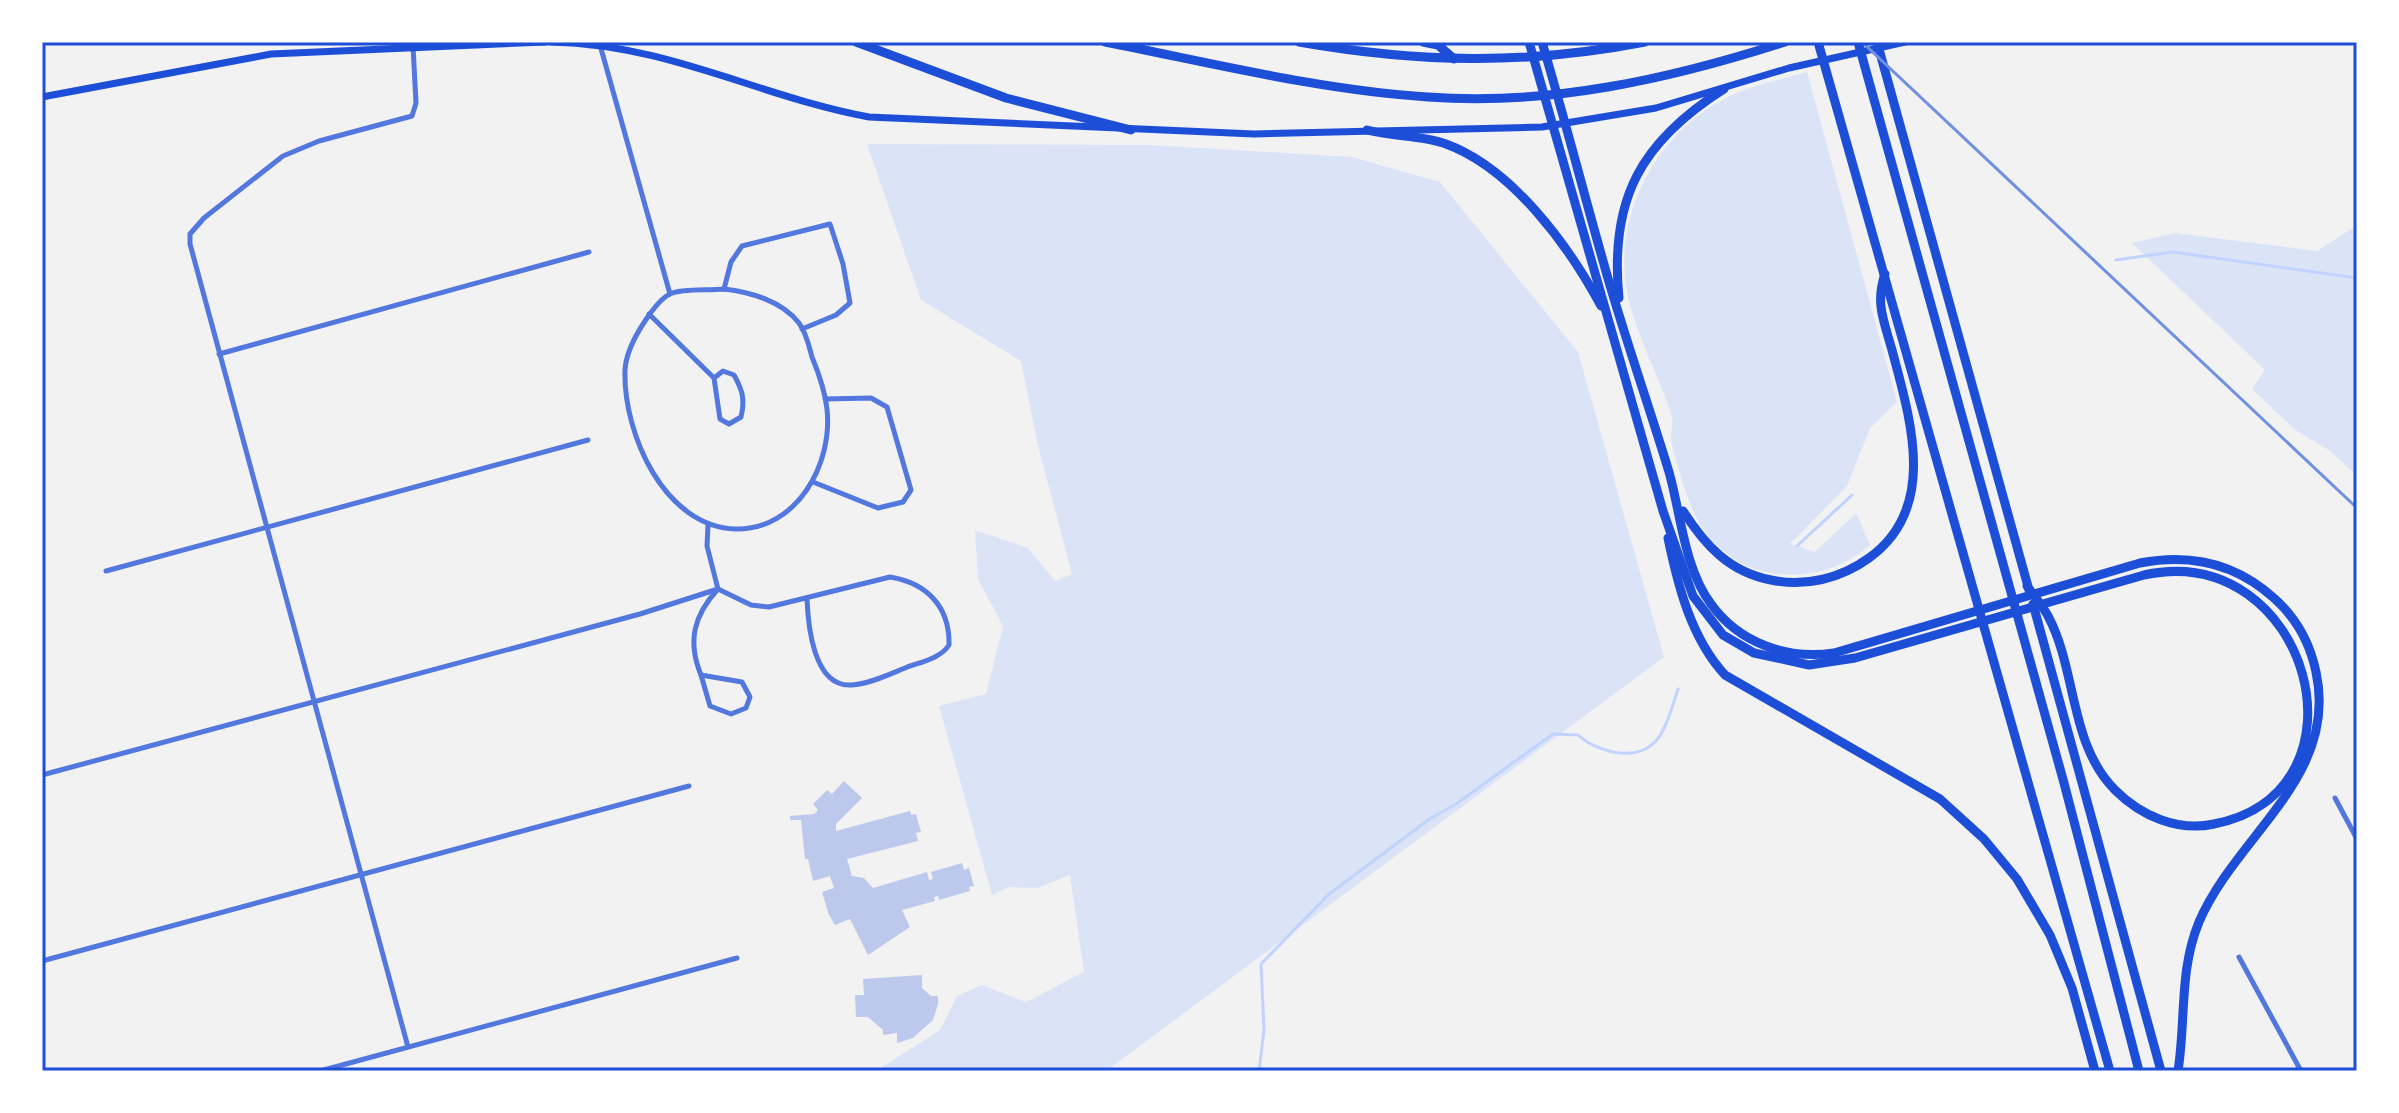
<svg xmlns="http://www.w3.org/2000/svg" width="2399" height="1113" font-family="Arial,sans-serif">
	<rect width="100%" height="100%" fill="#f2f2f2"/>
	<g fill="#dbe4f7">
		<path d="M1807 72 1897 402 1870 428 1847 486 1790 544 1815 552 1856 513 1870 545C1814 594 1724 583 1693 510 1684 489 1676 463 1671 440 1670 432 1674 424 1672 417 1659 376 1638 339 1628 297 1611 218 1655 134 1726 98 1751 85 1780 80 1807 72Z"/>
		<polygon points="867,144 1151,145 1352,157 1440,182 1578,352 1664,657 1106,1071 876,1071 940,1030 957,996 982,985 1026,1002 1084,972 1070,875 1037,888 1010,887 992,895 939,706 986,694 1003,626 978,579 975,530 1028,548 1055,581 1072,574 1038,446 1021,361 921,300"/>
		<polygon points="2357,225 2357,476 2329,450 2295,430 2252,389 2265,370 2132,243 2175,233 2317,251"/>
	</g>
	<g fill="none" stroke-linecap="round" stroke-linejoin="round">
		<g stroke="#bfd3fe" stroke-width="3">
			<polyline points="2116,260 2173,252 2357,278"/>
			<polyline points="1797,546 1852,495"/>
			<path d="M1259 1071 1264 1030 1261 964 1329 894 1431 818 1456 804 1553 734 1578 735C1598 753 1640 764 1659 737 1668 724 1673 704 1678 689"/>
		</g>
	</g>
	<g fill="#bdc9ec">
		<polygon points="844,781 862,798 836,824 836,831 910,811 911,815 916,814 921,832 916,833 918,841 847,859 852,876 864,878 873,888 927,872 929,880 933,879 931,872 962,863 964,870 969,868 974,886 969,887 970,891 939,900 938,896 934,897 935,901 902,910 910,927 868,955 850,919 835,925 829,915 822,892 834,888 830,876 813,881 808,859 805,859 801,820 790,820 790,816 814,814 818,810 813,804 827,790 832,794"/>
		<polygon points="922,975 922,988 931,996 938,996 938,1004 933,1020 913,1038 897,1043 897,1033 883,1035 883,1030 868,1017 856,1017 855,995 864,995 863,979"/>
	</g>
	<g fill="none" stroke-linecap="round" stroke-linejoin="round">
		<g stroke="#5277de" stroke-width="5">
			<polyline points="600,45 670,294"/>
			<path d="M724 289C750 292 782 301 799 323 806 332 809 346 812 357 819 374 825 391 827 409 833 464 797 530 736 529 664 527 623 433 625 370 626 352 635 336 645 321 651 312 661 298 670 294 683 288 709 291 724 289Z"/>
			<polyline points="724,289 731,262 742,246 830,224 843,264 850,303 836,315 802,329"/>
			<path d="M649 314 714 378 720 419 729 424 741 417C745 400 743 391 734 375L723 371 714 378"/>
			<polyline points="219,354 589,252"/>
			<polyline points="813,482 878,508 903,502 911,490 887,407 871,398 825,399"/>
			<polyline points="106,571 588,440"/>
			<path d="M701 675C687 641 694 615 718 589L707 546 708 525"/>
			<polygon points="701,675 742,682 750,697 746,708 731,714 710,706"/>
			<path d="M42 775 640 614 718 589 751 605 769 607 890 577C927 583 950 607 949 645 940 659 920 662 905 668 890 674 869 684 852 685 813 688 808 624 807 599"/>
			<polyline points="2335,798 2357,839"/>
			<polyline points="2239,957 2301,1071"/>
			<polyline points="42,961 689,786"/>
			<polyline points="408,1047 190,244 190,234 204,218 283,156 319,141 412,116 416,103 413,46"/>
			<polyline points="320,1071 737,958"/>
		</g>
		<g stroke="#1d4ed8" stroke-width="7">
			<path d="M552 42C670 45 757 96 869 117L1254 134 1542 127 1656 108 1789 68 1905 42"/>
			<polyline points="42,97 271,54 545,42"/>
		</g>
		<g stroke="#1d4ed8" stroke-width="9">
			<polyline points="856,42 1006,98 1131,130"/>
			<path d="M1105 42C1212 63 1319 90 1428 97 1550 106 1670 79 1785 42"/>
			<path d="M1299 42C1419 63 1526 65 1645 42"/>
			<polyline points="1423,42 1438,45 1454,59"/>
			<path d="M1529 42 1663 511 1693 596 1723 635 1754 653 1809 665 1855 658 2144 575C2309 539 2378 792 2214 824 2178 832 2141 816 2115 790 2069 744 2077 670 2048 616 2042 605 2034 596 2027 586"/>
			<path d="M1542 42C1565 120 1585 198 1607 275 1626 341 1649 406 1669 472 1681 514 1684 568 1711 604 1739 643 1787 660 1834 653L2140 563C2191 553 2237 564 2275 599 2297 619 2310 643 2316 672 2339 777 2236 835 2199 922 2179 970 2186 1020 2178 1071"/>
			<polyline points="1818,42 2110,1071"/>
			<polyline points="1858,42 2064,783 2139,1071"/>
			<polyline points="1877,42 2029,590"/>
			<path d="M1367 130C1393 137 1421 135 1446 144 1512 168 1569 246 1601 306"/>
			<path d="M1619 298C1609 198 1642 141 1724 89"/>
			<path d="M1683 511C1705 545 1729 572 1771 580 1805 587 1840 579 1869 558 1939 508 1910 418 1892 350 1884 321 1875 303 1885 274"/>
			<path d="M1668 538C1678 586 1691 638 1725 675L1940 799 1984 839 2017 879 2050 935 2072 988 2095 1071"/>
			<polyline points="2033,604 2161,1071"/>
		</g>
		<polyline stroke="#7290e2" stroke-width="3" points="1862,42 2357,508"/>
	</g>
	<rect width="2399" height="1113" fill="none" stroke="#ffffff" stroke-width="88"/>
	<rect x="44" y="44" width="2311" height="1025" fill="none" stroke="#1d4ed8" stroke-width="3"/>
</svg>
